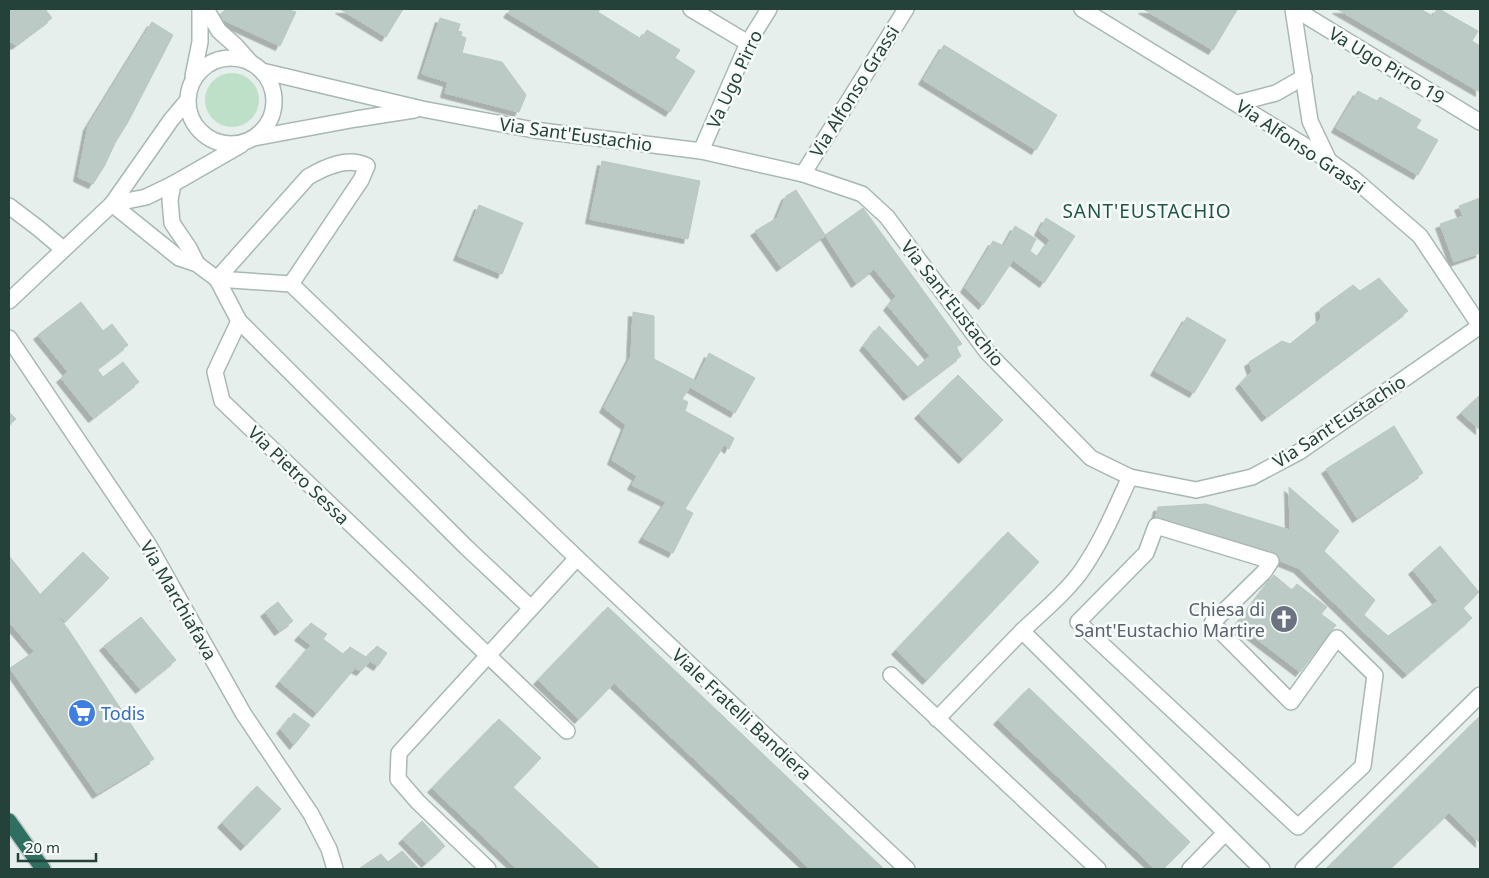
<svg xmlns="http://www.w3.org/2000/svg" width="1489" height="878" font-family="'Noto Sans',sans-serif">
	<defs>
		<filter id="shadow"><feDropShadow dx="-4.5" dy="4.5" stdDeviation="0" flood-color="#0004"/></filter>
	</defs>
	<rect width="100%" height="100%" fill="#e6efeb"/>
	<circle fill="#bfe0c8" cx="232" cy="100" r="27"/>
	<g fill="#bbcac4" stroke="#b8c9c2" filter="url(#shadow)">
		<polygon points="9,9 45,9 52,18 16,45 9,41"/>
		<polygon points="226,9 286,9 296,12 280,46 217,17"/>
		<polygon points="340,9 403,9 386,37"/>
		<polygon points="511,9 600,9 598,12 641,39 647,30 680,50 675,58 695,71 670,112 508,13"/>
		<polygon points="1143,9 1235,9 1237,10 1213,50"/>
		<polygon points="1337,9 1420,9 1433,16 1437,9 1439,9 1478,31 1472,41 1480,46 1480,92"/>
		<polygon points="440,18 460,24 458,31 462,32 461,36 466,38 462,53 502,62 526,95 519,112 445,93 448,82 422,74"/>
		<polygon points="152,22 173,35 128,122 115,143 105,165 93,184 78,177 88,126"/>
		<polygon points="944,45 1057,115 1036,150 923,80"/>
		<polygon points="1358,91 1377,101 1380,97 1421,120 1416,128 1438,140 1418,175 1336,128"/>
		<polygon points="602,161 700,181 688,239 590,219"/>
		<polygon points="796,190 825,235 781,267 755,231 777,218 786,196"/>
		<polygon points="1480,198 1480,253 1454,262 1440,224 1463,216 1459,206"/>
		<polygon points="479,205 523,223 502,274 458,256"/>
		<polygon points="863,208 962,344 956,347 961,356 908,396 864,346 879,326 918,367 930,356 888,306 896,296 874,269 856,283 825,235"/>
		<polygon points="1046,218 1075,236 1044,283 1013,260 983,305 965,288 993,241 1004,246 1015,226 1036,239 1030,251 1038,257 1050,240 1039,231"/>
		<polygon points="1379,278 1408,311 1266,417 1240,384 1252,371 1249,362 1282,341 1290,344 1321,319 1320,309 1353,285 1360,291"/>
		<polygon points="81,302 103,331 112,324 128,345 97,369 103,377 123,362 139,382 93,418 61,378 68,372 38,335"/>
		<polygon points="633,312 654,316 654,359 696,381 709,353 755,378 735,413 690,387 682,399 688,402 685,411 734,438 729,449 724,445 685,509 693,513 673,553 643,538 666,502 632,485 637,476 612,460 626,425 604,408 631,356"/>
		<polygon points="1187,317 1226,340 1194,393 1155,371"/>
		<polygon points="958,375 1003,420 963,459 919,414"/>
		<polygon points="1480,395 1480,430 1461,413"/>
		<polygon points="9,412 16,419 9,425"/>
		<polygon points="1394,426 1423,473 1357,518 1326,469"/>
		<polygon points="1289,487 1339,531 1324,551 1375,600 1364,615 1388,636 1438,601 1413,570 1440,546 1479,592 1463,608 1472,618 1407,674 1298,568 1226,539 1155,520 1158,507 1206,504 1290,530"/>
		<polygon points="1008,532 1039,562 927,680 896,650"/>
		<polygon points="83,552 109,578 65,622 40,595"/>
		<polygon points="9,556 68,629 34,651 9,622"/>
		<polygon points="1274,575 1292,590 1297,584 1327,607 1321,614 1336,625 1300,672 1237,624"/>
		<polygon points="278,602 293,621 279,631 265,612"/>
		<polygon points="608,607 884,869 810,869 614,683 579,719 538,680"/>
		<polygon points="141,617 176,660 140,689 104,646"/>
		<polygon points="311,623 327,634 323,639 343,654 350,647 366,657 377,646 387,653 378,666 370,661 361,671 355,668 317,713 280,682 311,645 299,636"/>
		<polygon points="68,629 154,759 97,794 10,668"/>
		<polygon points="1029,688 1190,842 1163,869 1155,869 998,720"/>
		<polygon points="294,713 310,725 294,745 281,729"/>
		<polygon points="1480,716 1480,843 1449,813 1390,869 1326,869"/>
		<polygon points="499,719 541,758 513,787 600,869 517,869 432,788"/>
		<polygon points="257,786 281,809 245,846 222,823"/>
		<polygon points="422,821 445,846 426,863 403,839"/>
		<polygon points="402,851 419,869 361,869 360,868 381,854 388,862"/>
	</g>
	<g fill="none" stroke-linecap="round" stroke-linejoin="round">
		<g stroke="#a8b8b2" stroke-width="18">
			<g id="minor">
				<polyline points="206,9 219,31 235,45 251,63"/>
				<polyline points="691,9 748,43"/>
				<polyline points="1082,9 1328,160 1353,178 1420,236 1480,326"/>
				<polyline points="1293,9 1310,121 1328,159"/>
				<polyline points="1295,9 1480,122"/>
				<circle cx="231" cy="101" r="43"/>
				<polyline points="262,71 422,109 534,130 701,151 803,174 862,194 887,217 987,352 1091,458 1130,477 1196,490 1252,477 1299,452 1480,326"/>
				<polyline points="193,76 200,42 200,9"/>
				<polyline points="1238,103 1276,93 1304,77"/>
				<polyline points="254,138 356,119 414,110"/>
				<polyline points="701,151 748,43 769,9"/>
				<polyline points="803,174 906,9"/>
				<polyline points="173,184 170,200 172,223 189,248 197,264"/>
				<polyline points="112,204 179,258 197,264 217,279 239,321 215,372 222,401 567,731"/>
				<polyline points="112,204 146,197 173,184 241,145"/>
				<polyline points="9,206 38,228 63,249"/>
				<polyline points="217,279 291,284 577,558 907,869"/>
				<path d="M217 279 308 177C325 167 348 156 367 166L361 180 291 284"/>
				<polyline points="9,301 112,204 171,120 187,101"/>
				<polyline points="239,321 466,547 531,608"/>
				<polyline points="9,338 148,544 243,713 311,814 329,849 335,869"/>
				<path d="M1130 477C1116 507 1103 539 1084 567 1070 589 1041 613 1022 631L1262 869"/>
				<polygon points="1156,526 1271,561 1264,572 1212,623 1291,702 1337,638 1375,675 1363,766 1298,827 1078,622 1146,553"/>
				<polyline points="891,675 1098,869"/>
				<polyline points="937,719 1022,631"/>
				<polyline points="488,869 418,802 398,779 399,753 577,558"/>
				<polyline points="1190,869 1225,833"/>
				<polyline points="1303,869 1480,695"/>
			</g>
		</g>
		<g stroke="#c2cac8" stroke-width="18">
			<polyline id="highway" points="9,821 43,869"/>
		</g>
		<use href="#minor" stroke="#fff" stroke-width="15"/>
		<use href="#highway" stroke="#2f6f62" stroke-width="15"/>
	</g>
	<defs>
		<g id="church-disc" transform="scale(1.4375)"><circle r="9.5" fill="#6b7280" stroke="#f7fbf9"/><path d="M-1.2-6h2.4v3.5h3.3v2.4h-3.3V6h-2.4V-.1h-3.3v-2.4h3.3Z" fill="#fff"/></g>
		<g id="supermarket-disc" transform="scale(1.4375)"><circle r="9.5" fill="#3f7fe0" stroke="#f7fbf9"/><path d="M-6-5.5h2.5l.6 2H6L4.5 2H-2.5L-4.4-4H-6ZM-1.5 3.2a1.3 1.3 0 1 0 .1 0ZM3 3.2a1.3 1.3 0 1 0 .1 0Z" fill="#fff"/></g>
	</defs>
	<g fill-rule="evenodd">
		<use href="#church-disc" x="1284" y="619"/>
		<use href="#supermarket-disc" x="82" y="713"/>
	</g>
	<g text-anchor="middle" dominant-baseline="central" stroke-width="5" stroke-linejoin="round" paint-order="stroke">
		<g font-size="18" fill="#24423a" stroke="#f7fbf9">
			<text transform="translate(1387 65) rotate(31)">Va Ugo Pirro 19</text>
			<text transform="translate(734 79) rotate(-65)">Va Ugo Pirro</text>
			<text transform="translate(854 91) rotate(-58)">Via Alfonso Grassi</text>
			<text transform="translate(576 134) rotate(8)">Via Sant'Eustachio</text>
			<text transform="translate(1301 146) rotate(34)">Via Alfonso Grassi</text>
			<text transform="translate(953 303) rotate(52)">Via Sant'Eustachio</text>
			<text transform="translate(1339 421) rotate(-33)">Via Sant'Eustachio</text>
			<text transform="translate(299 475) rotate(44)">Via Pietro Sessa</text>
			<text transform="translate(179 600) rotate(60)">Via Marchiafava</text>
			<text transform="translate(742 714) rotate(43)">Viale Fratelli Bandiera</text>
		</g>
		<g font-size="18" fill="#5b616d" stroke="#f7fbf9" text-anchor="end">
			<text x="1265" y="609">Chiesa di<tspan x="1265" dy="21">Sant'Eustachio Martire</tspan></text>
		</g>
		<g font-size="18" fill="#366cbe" stroke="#f7fbf9" text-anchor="start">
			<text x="101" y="713">Todis</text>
		</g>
		<g font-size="19" letter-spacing="1" fill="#1f5548" stroke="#f7fbf9">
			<text x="1147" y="211">SANT'EUSTACHIO</text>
		</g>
	</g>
	<rect width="1489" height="878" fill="none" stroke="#24423a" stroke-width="20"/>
	<path d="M18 853v8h78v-8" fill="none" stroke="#24423a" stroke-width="2.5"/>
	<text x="25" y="853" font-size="15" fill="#24423a" stroke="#f7fbf9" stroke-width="4" paint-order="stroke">20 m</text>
</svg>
